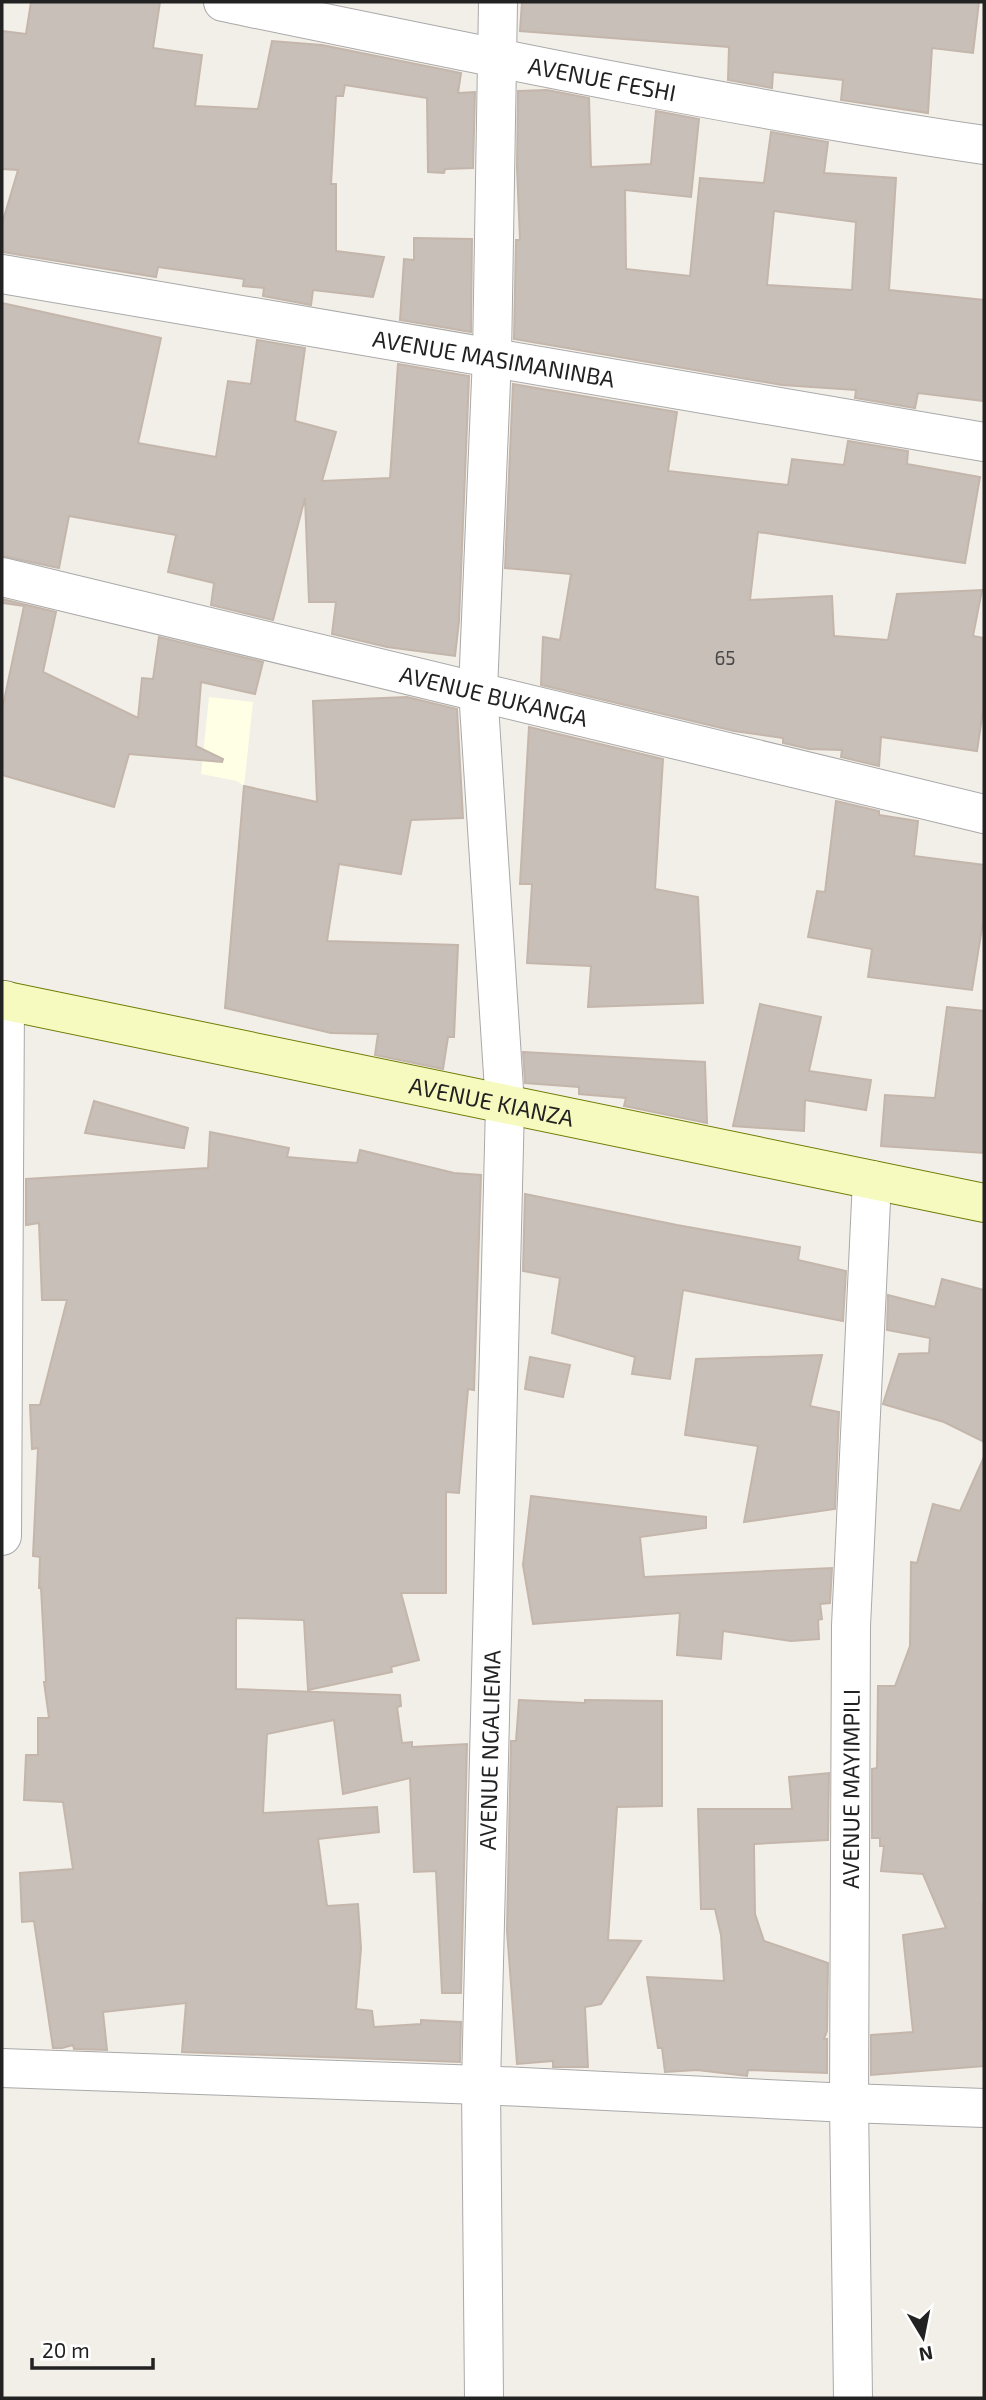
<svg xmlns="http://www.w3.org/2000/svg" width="986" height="2400" font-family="'Exo 2',sans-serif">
	<rect width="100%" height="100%" fill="#f2efe9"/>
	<polygon fill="#ffffe5" points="209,697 253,702 244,786 237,781 201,774"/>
	<g fill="#c7bfb8" stroke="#c4b6ab" stroke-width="2" fill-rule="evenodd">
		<polygon points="31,2 160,2 153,48 202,55 195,106 258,109 272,41 322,45 461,73 458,93 475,92 473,168 445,169 444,173 428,172 427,98 345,85 343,96 336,96 331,184 336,184 336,251 384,257 373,297 313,290 311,305 263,296 264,288 243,286 244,279 158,267 156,277 2,252 2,224 18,170 2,169 2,31 26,34"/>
		<polygon points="522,2 979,2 973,53 932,48 928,113 841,100 843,80 773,72 772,88 728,80 729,47 520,31"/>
		<path d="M547 90 589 98 591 167 651 164 656 111 699 119 691 197 625 190 626 269 690 276 700 178 764 183 771 132 828 142 824 173 896 178 889 290 984 300V401L918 393 915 408 855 398 856 390 782 385 514 339 516 240H520L517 168 518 91ZM774 211 856 222 852 290 767 285Z"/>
		<polygon points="414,238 472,239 471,332 400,320 404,259 414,260"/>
		<polygon points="2,303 161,338 138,443 216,457 228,381 251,384 257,340 305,348 295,421 336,432 322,481 390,478 398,364 469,376 459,621 455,656 387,647 332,634 336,602 309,602 305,498 273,620 211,605 214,583 168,572 176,535 69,516 59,568 2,556"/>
		<polygon points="513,384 677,412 668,471 788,485 792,459 844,465 848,441 908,451 907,464 980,477 965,563 758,532 750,600 832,596 834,636 888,640 897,594 982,590 973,636 984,638 984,704 977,751 881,737 879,766 841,757 842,750 809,749 783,743 783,738 734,731 541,685 543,637 560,640 571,574 505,568"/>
		<polygon points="2,599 56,612 43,672 138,718 142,678 153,679 159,637 263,662 255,694 201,682 196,746 223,759 222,762 129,754 114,807 2,775 2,710 24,606 2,603"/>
		<polygon points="407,697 457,709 463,818 411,820 401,874 339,864 327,941 458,945 454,1037 448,1037 443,1069 375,1055 378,1034 331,1033 225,1008 244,786 317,802 313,701"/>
		<polygon points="529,727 663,759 655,889 698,897 703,1003 588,1007 591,966 527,963 532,884 520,884"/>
		<polygon points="836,801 879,811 879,815 918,821 914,856 984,865 984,916 972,990 868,977 872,949 808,937 817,891 825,892"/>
		<polygon points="760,1004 821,1017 809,1071 871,1080 866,1110 805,1100 804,1131 733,1126"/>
		<polygon points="947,1007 984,1011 984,1153 881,1146 885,1095 935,1098"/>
		<polygon points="523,1052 705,1062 707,1123 624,1106 626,1098 579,1094 579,1087 525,1083"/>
		<polygon points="94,1101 188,1128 184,1148 85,1133"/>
		<polygon points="210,1132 289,1148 287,1157 357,1163 360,1150 454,1173 481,1175 474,1390 468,1389 459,1493 446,1492 446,1593 401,1593 419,1660 391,1667 392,1672 308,1690 304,1620 236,1618 236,1689 400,1695 401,1706 397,1707 402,1743 412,1742 412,1747 467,1744 461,1993 442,1993 436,1871 414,1872 410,1778 343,1794 334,1720 267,1734 263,1813 377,1807 379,1832 318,1839 327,1906 358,1904 361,1948 356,2009 372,2011 374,2027 421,2024 421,2020 461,2022 460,2062 182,2052 186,2003 103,2012 107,2050 74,2049 73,2045 62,2048 53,2048 34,1921 22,1922 20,1873 73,1869 63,1802 24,1800 26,1755 38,1755 38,1718 49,1718 44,1682 46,1682 41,1588 39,1588 40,1557 33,1556 38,1448 32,1449 30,1405 40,1405 67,1300 42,1300 39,1223 26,1225 26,1179 208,1168"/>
		<polygon points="525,1194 677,1225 800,1247 798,1260 846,1271 843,1321 683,1290 670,1379 632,1374 635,1357 552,1333 560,1278 523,1271"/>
		<polygon points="942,1279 984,1290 984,1442 944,1422 883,1404 899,1354 929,1353 930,1338 887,1330 888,1295 935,1307"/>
		<polygon points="822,1355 810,1406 839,1412 835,1509 744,1522 758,1446 685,1435 696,1359"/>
		<polygon points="530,1357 570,1365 563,1397 525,1389"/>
		<polygon points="984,1457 984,1904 982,1904 982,2019 984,2019 984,2066 871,2075 871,2035 913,2032 903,1935 946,1928 923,1874 881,1871 884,1846 880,1846 880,1838 872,1838 872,1769 877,1768 878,1686 895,1686 910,1646 911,1562 917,1563 933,1504 960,1511"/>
		<polygon points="531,1496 706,1517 706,1528 640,1537 644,1577 832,1568 830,1603 820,1604 822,1619 818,1620 819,1639 791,1641 723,1631 721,1659 677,1655 680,1613 533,1624 523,1565"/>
		<polygon points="519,1700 585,1703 585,1700 662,1701 662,1806 617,1807 608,1940 641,1941 601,2004 585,2007 588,2067 553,2067 553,2061 517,2064 507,1931 511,1741 516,1741"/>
		<polygon points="829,1773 828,1840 754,1844 754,1849 755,1914 764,1941 828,1963 827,2031 824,2039 827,2039 827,2073 748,2070 747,2076 697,2070 665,2072 662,2048 658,2048 647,1977 724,1981 721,1935 715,1909 701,1909 698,1809 792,1809 789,1777"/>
	</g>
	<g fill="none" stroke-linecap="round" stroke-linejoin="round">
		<g stroke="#a9a9a9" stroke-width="40">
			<g id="street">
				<path id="s1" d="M223 2C475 54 729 107 984 145"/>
				<path id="s2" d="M2 274 984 442"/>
				<path id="s3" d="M2 577C330 655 657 736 984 814"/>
				<polyline points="2,1536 5,1000"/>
				<polyline points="2,2068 481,2085 849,2103 984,2108"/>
				<path id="s4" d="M484 2398 481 2085 505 1105 478 690 492 357 498 2"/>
				<path id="s5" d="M853 2398 849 2103 851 1626 872 1180"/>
			</g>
		</g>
		<g stroke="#707d05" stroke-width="40">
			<g id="secondary">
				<path id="s6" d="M2 1000 984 1203"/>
			</g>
		</g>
		<use href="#street" stroke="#fff" stroke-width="38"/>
		<use href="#secondary" stroke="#f7fabf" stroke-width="38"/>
	</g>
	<g text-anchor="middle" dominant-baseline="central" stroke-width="6" stroke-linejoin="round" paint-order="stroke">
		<g font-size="19" fill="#4b4948">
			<text x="725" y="657">65</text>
		</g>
		<g font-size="23" fill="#222" stroke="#fff">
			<text stroke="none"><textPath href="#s1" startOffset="387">AVENUE FESHI</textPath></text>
			<text stroke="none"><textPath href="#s2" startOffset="499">AVENUE MASIMANINBA</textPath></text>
			<text stroke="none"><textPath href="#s3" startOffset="506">AVENUE BUKANGA</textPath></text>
			<text stroke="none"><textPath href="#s6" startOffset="500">AVENUE KIANZA</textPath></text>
			<text stroke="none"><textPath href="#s4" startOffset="648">AVENUE NGALIEMA</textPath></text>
			<text stroke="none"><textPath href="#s5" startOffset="609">AVENUE MAYIMPILI</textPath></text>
		</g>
	</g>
	<rect width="986" height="2400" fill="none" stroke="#222222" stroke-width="7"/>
	<g transform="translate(923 2337) rotate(170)" stroke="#ffffff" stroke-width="5" paint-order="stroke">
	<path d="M0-5L12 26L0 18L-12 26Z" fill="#222222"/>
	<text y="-10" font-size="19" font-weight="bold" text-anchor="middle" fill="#222222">N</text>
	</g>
	<path d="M32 2358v10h121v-10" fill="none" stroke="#222222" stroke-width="3.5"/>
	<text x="42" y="2358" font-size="21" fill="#222222" stroke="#ffffff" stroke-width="5" paint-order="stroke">20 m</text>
</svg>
